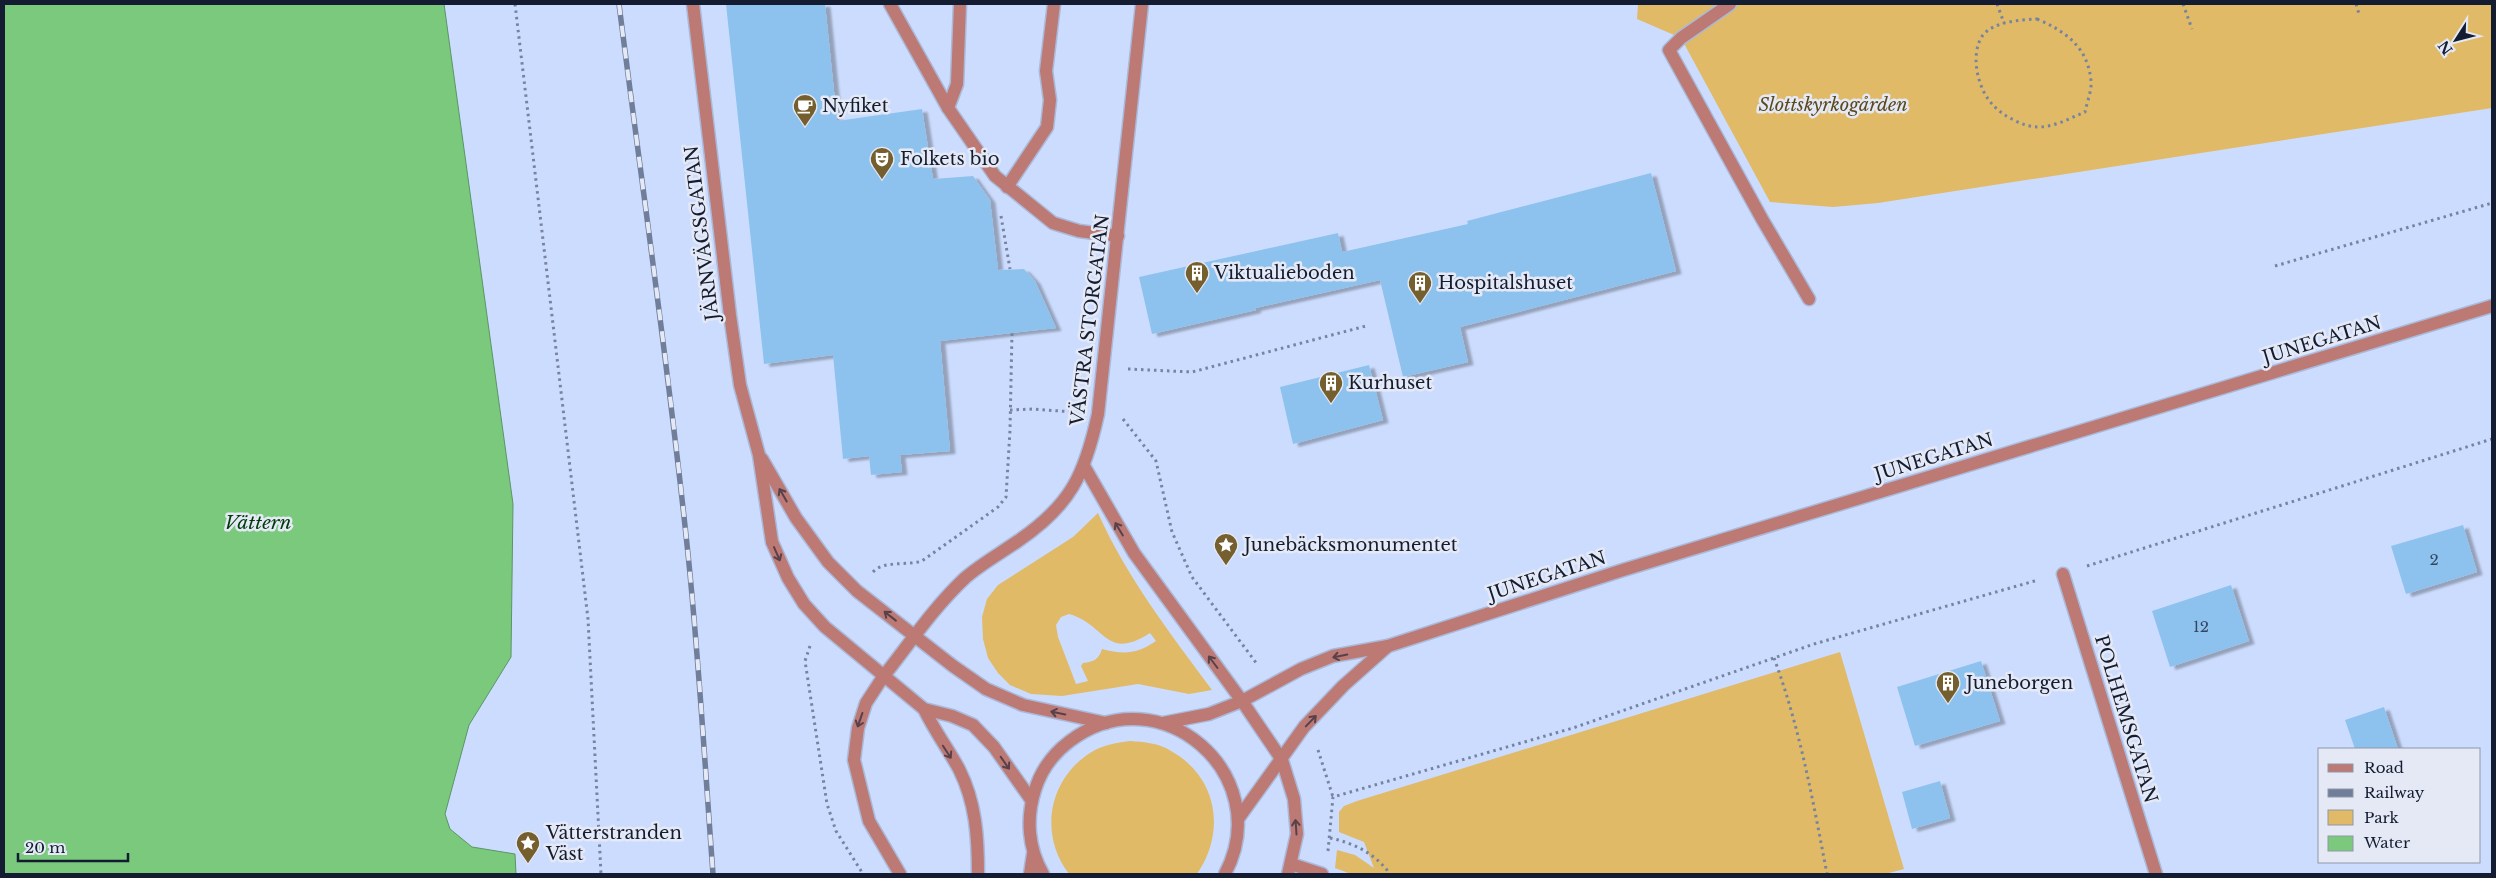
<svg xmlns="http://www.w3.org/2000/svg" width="2496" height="878" font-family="'Libre Baskerville',serif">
	<defs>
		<filter id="shadow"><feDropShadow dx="5.5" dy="3" stdDeviation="1" flood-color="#0004"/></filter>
	</defs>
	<rect width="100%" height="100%" fill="#ccdcfe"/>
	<g fill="#e0ba67" fill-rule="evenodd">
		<polygon points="1638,4 2492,4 2492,108 1878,203 1833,207 1770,202 1681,38 1637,19"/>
		<path d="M1098 513C1127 578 1170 633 1212 690L1189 694 1138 684 1062 696 1031 694 1010 685 998 673 988 658 983 639 982 617 987 599 998 585 1073 537ZM1069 614C1106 624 1105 662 1150 633L1156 641C1137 654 1124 655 1102 649 1099 659 1094 662 1083 663L1081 666 1088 681 1076 684 1058 637 1056 625 1061 617Z"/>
		<polygon points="1840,652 1904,869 1885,874 1351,874 1335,868 1337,850 1355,855 1374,868 1364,842 1339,832 1339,812 1344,806 1357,801"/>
		<path d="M1130 741C1144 742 1159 743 1171 751 1218 777 1226 832 1197 874H1069C1039 835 1048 780 1090 753 1102 745 1116 743 1130 741Z"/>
	</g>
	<polygon fill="#7ac97d" stroke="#5b9566" points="4,4 444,4 513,504 511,657 469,725 445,814 450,829 472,847 515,854 516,874 4,874"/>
	<g fill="#8ec2ee" filter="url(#shadow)">
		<polygon points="726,4 825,4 837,121 922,109 933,179 973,176 990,200 998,270 1024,269 1035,281 1056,328 940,341 950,451 900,455 902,472 871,475 869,456 843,459 833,355 764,364"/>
		<polygon points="1651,173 1676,271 1460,327 1468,362 1403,377 1380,280 1255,308 1256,310 1152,334 1139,277 1338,233 1342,252 1468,224 1467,221"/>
		<polygon points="1369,365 1383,420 1293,444 1280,387"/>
		<polygon points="2463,525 2477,572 2406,594 2391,546"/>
		<polygon points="2231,585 2249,641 2170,667 2152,611"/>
		<polygon points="1981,661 2000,721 1915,746 1897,687"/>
		<polygon points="2384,707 2398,749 2355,749 2345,720"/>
		<polygon points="1940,781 1950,818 1912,829 1902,792"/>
	</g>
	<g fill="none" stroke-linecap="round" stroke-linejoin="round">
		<g stroke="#abb9d9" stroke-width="15">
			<g id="service">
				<polyline points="1730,4 1681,38 1669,50 1762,219 1809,299"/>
				<polyline points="1007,187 1047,127 1050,100 1046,71 1054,4"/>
				<polyline points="1084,466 1134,553 1242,701 1282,760 1294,799 1297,834 1288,874"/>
				<polyline points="883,677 866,703 858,728 854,760 869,821 900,874"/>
				<polyline points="1291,864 1322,874"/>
			</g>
		</g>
		<g stroke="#abb9d9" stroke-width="15">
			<g id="minor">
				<polyline points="890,4 948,108 995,176 1053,223 1079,231 1118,236"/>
				<polyline points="948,108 957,84 960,4"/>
				<polyline points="2063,574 2156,874"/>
				<path d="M883 677C910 643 934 607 965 578 981 564 1001 553 1018 541 1071 505 1085 474 1098 414L1142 4"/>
			</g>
		</g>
		<g stroke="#abb9d9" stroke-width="15">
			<g id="tertiary">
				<polyline points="693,4 730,315 740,385 759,455 772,542 788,578 804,604 825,627 924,709 952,716 973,725 994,747 1032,801"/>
				<polyline points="762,459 796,518 828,562 857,591 953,666 986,689 1023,705 1106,723"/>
				<path d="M924 709C934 730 948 749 959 769 976 803 978 837 978 874"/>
				<polyline points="1163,723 1209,714 1242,701 1301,669 1333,656 1388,646 1623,570 2492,306"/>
				<polyline points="1238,819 1304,727 1343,686 1388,646"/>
				<polyline points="1030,874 1033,854"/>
				<path d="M1043 874C1028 848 1026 818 1035 790 1041 770 1054 753 1070 741 1160 673 1277 775 1225 874"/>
			</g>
		</g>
		<g stroke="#77849f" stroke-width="3" stroke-dasharray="2.5 4" stroke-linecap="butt">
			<polyline points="515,4 588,619 601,874"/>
			<polyline points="1997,4 2004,23"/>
			<polyline points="2183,4 2192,29"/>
			<polyline points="2356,4 2359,14"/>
			<path d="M2037 19C2065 31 2088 47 2091 81 2092 90 2087 102 2085 112 2070 118 2055 127 2038 127 2024 127 2003 116 1994 106 1978 91 1969 54 1983 35 1995 21 2020 20 2037 19Z"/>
			<polyline points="1001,216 1010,269"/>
			<polyline points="2275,266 2492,203"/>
			<polyline points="1128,369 1192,372 1366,326"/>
			<polyline points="1010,410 1033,409 1073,412"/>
			<polyline points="1123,419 1156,461 1172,532 1192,577 1257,664"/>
			<polyline points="2087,566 2492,439"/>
			<path d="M873 572C884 560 907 566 922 561L998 507 1006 497 1010 430 1012 332"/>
			<polyline points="810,646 805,661 827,804 836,831 863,874"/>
			<path d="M1774 658C1800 728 1813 801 1827 874"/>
			<polyline points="1318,750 1333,797"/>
			<path d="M1330 838C1354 843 1376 854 1390 874"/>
			<polyline points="1328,851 1333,797 1573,728 1814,644 2038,580"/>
		</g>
		<use href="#service" stroke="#bd7973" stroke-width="12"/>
		<use href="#minor" stroke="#bd7973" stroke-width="12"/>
		<use href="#tertiary" stroke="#bd7973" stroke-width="12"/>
		<g stroke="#717e99" stroke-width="5.5">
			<path id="rail" d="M619 4C642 187 669 370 688 554 699 661 705 767 713 874"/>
		</g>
		<use href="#rail" stroke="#e4e9f5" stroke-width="4" stroke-dasharray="11" stroke-linecap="butt"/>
	</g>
	<defs><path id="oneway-shaft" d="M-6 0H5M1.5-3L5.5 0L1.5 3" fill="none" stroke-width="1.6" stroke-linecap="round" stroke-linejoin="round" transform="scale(1.25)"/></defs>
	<g stroke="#57414b">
		<use href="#oneway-shaft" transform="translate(783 495) rotate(-120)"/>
		<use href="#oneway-shaft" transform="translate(1119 529) rotate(-121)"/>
		<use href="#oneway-shaft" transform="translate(777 554) rotate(66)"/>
		<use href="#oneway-shaft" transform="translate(890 616) rotate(-142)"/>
		<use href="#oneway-shaft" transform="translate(1340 656) rotate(168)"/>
		<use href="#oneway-shaft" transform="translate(1213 662) rotate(-127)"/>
		<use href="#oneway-shaft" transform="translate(1058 713) rotate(-168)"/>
		<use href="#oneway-shaft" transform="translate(860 720) rotate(109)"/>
		<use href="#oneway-shaft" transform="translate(1311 721) rotate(-46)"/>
		<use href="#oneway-shaft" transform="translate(947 752) rotate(57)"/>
		<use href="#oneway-shaft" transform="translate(1005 763) rotate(55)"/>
		<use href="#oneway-shaft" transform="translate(1296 827) rotate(-94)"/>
	</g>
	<defs>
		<g id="cafe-pin" transform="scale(1.25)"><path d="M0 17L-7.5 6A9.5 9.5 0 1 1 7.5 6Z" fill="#755f2e" stroke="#e4e9f5"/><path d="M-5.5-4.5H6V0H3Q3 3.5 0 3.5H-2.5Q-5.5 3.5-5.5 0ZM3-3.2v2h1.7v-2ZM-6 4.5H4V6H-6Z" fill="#fff"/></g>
		<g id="theatre-pin" transform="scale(1.25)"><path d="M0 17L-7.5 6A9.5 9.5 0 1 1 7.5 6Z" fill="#755f2e" stroke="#e4e9f5"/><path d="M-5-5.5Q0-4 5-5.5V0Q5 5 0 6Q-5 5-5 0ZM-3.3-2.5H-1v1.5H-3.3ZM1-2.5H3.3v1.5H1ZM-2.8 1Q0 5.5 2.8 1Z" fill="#fff"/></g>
		<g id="building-pin" transform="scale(1.25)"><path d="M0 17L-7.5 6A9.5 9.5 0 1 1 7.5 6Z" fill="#755f2e" stroke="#e4e9f5"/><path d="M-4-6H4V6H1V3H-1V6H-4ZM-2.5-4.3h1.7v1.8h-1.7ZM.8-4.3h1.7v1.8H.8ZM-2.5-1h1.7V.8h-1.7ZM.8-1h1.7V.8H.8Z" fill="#fff"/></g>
		<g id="sight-pin" transform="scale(1.25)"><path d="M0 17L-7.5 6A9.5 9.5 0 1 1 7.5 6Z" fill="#755f2e" stroke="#e4e9f5"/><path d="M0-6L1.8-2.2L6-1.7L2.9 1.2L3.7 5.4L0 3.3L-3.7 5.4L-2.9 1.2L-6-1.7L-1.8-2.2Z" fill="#fff"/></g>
	</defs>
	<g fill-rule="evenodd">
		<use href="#cafe-pin" x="805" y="106"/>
		<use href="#theatre-pin" x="882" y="159"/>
		<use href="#building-pin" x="1197" y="273"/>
		<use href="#building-pin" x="1420" y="283"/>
		<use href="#building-pin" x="1331" y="383"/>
		<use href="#sight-pin" x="1226" y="545"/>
		<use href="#building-pin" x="1948" y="683"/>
		<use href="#sight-pin" x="528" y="843"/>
	</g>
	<g text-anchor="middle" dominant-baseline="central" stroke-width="5" stroke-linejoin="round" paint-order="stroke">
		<g font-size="15" fill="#324660">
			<text x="2434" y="559">2</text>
			<text x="2201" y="626">12</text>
		</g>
		<g font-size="18" font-style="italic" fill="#5b481e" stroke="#e4e9f5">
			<text x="1833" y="105">Slottskyrkogården</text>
		</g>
		<g font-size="18" fill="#131c30" stroke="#e4e9f5" text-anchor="start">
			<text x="822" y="106">Nyfiket</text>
			<text x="900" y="159">Folkets bio</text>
			<text x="1214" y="273">Viktualieboden</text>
			<text x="1438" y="283">Hospitalshuset</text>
			<text x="1348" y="383">Kurhuset</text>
			<text x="1244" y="545">Junebäcksmonumentet</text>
			<text x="1966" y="683">Juneborgen</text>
			<text x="546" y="833">Vätterstranden<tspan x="546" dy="21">Väst</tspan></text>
		</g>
		<g font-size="18" fill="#131c30" stroke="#e4e9f5">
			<text transform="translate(702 233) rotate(-97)">JÄRNVÄGSGATAN</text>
			<text transform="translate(1090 320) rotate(-83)">VÄSTRA STORGATAN</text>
			<text transform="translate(2322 340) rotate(-17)">JUNEGATAN</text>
			<text transform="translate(1934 457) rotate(-17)">JUNEGATAN</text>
			<text transform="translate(1547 576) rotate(-18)">JUNEGATAN</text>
			<text transform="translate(2126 719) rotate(73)">POLHEMSGATAN</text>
		</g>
		<g font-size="19" font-style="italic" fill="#003c0a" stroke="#e4e9f5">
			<text x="258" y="522">Vättern</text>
		</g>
	</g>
	<rect width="2496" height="878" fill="none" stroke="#131c30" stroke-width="10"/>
	<rect x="2318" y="748" width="162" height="115" fill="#e4e9f5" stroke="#9097a6"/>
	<rect x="2328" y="764" width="25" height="8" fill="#bd7973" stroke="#9097a6"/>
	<text x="2364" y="773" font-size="15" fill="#131c30">Road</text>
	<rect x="2328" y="789" width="25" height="8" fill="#717e99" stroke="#9097a6"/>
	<text x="2364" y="798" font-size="15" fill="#131c30">Railway</text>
	<rect x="2328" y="810" width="25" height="15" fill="#e0ba67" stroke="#9097a6"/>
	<text x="2364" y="823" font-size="15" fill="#131c30">Park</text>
	<rect x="2328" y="836" width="25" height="15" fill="#7ac97d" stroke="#9097a6"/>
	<text x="2364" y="848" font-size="15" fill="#131c30">Water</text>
	<g transform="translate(2456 40) rotate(234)" stroke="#e4e9f5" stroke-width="4" paint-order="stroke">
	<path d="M0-4L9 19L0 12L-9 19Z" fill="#131c30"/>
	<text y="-8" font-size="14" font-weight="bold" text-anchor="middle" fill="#131c30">N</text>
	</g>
	<path d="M18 853v8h110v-8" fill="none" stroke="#131c30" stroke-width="2.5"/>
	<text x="25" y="853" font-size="15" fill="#131c30" stroke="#e4e9f5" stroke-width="4" paint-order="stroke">20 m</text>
</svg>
